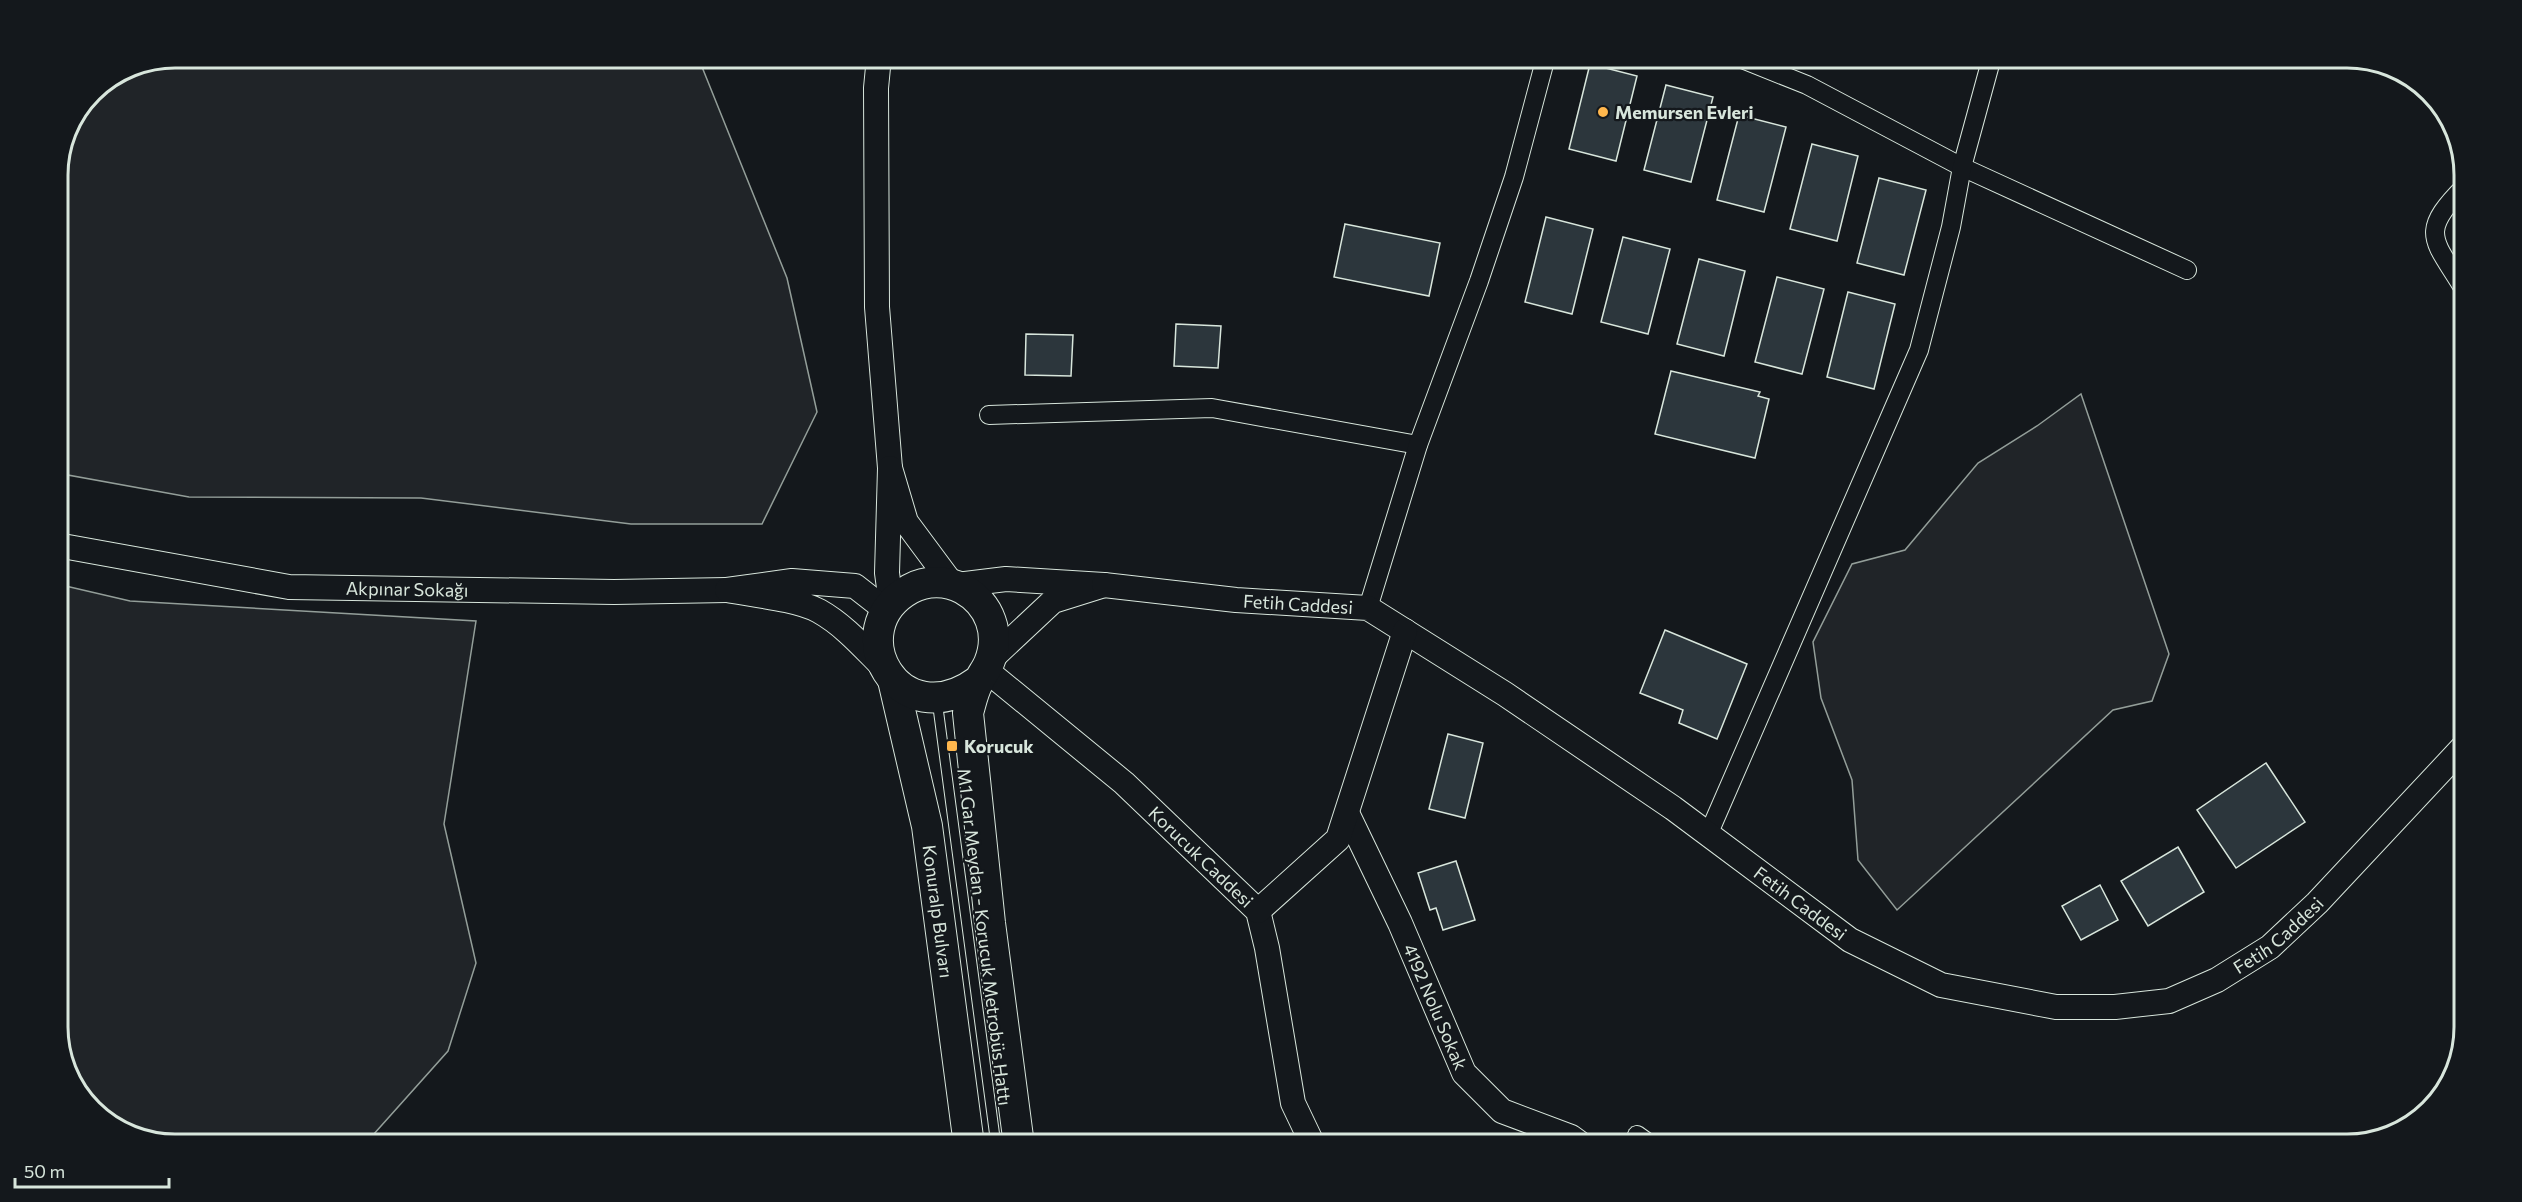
<svg xmlns="http://www.w3.org/2000/svg" width="2522" height="1202" font-family="Commissioner,sans-serif">
	<rect width="100%" height="100%" fill="#14181c"/>
	<g fill="#202428" stroke="#939e99" stroke-width="1.5">
		<polygon points="174,57 698,57 787,278 817,412 762,524 631,524 421,498 189,497 57,473 57,167 66,129 92,91 130,66"/>
		<polygon points="2081,394 2169,654 2152,701 2113,710 1897,910 1858,860 1852,780 1821,698 1813,642 1852,564 1905,550 1978,463 2037,426"/>
		<polygon points="57,584 130,601 476,621 444,824 476,963 448,1051 373,1135 375,1145 174,1145 129,1136 77,1093 57,1036"/>
	</g>
	<g fill="#2c363c" stroke="#d8e6dc" stroke-width="1.5">
		<polygon points="1590,64 1637,76 1616,161 1569,149"/>
		<polygon points="1666,85 1713,97 1691,182 1644,170"/>
		<polygon points="1739,115 1786,127 1764,212 1717,200"/>
		<polygon points="1812,144 1858,156 1837,241 1790,229"/>
		<polygon points="1879,178 1926,190 1904,275 1857,263"/>
		<polygon points="1546,217 1593,229 1572,314 1525,302"/>
		<polygon points="1345,224 1440,243 1429,296 1334,277"/>
		<polygon points="1623,237 1670,249 1648,334 1601,322"/>
		<polygon points="1699,259 1745,271 1724,356 1677,344"/>
		<polygon points="1777,277 1824,289 1802,374 1755,362"/>
		<polygon points="1848,292 1895,304 1874,389 1827,377"/>
		<polygon points="1176,324 1221,326 1218,368 1174,366"/>
		<polygon points="1026,334 1073,335 1071,376 1025,375"/>
		<polygon points="1671,371 1760,392 1758,396 1769,399 1755,458 1655,434"/>
		<polygon points="1665,630 1747,664 1717,739 1679,723 1683,710 1640,693"/>
		<polygon points="1448,734 1483,743 1465,818 1429,809"/>
		<polygon points="2266,763 2305,822 2236,868 2197,810"/>
		<polygon points="2178,847 2204,892 2148,926 2121,881"/>
		<polygon points="1456,861 1475,920 1443,930 1436,908 1430,910 1418,873"/>
		<polygon points="2100,885 2118,920 2081,940 2062,906"/>
	</g>
	<g fill="none" stroke-linecap="round" stroke-linejoin="round">
		<g stroke="#d8e6dc" stroke-width="11">
			<polyline id="service" points="937,700 996,1145"/>
		</g>
		<g stroke="#d8e6dc" stroke-width="20">
			<g id="minor">
				<polyline points="1737,57 1807,85 1962,167 2187,270"/>
				<path d="M2465 186C2417 234 2434 239 2465 291"/>
				<polyline points="989,415 1212,408 1418,445"/>
				<polyline points="1368,608 1418,445 1479,281 1514,177 1546,57"/>
				<polyline points="1708,835 1919,350 1951,227 1962,167 1992,57"/>
				<polyline points="1637,1135 1651,1145"/>
			</g>
		</g>
		<g stroke="#d8e6dc" stroke-width="26">
			<g id="tertiary">
				<polyline points="879,57 876,88 877,307 890,468"/>
				<path id="s1" d="M57 545 289 587 614 592 727 590"/>
				<polyline points="957,585 1006,579 1104,585 1053,601 990,660"/>
				<path id="s2" d="M1104 585 1236 600 1368 608 1505 694 1673 808 1850 940 1941 985 2056 1007H2115L2169 1001 2217 980 2270 947 2317 903 2465 745"/>
				<polyline points="891,603 887,573 890,468 906,522 952,584"/>
				<path d="M883 667C863 647 844 625 819 611 797 599 753 595 727 590L792 581 855 586 887 611"/>
				<path id="s3" d="M986 670 1124 783 1258 911 1267 948 1293 1103 1313 1145"/>
				<path id="s4" d="M1347 813 1400 923 1464 1073 1502 1111 1571 1137 1582 1145"/>
				<polyline points="1258,911 1338,839 1405,631"/>
			</g>
		</g>
		<g stroke="#d8e6dc" stroke-width="32">
			<g id="primary">
				<path id="s5" d="M893 680 927 826 969 1145"/>
				<path d="M978 681C899 739 838 629 910 589 926 580 947 580 963 589 990 604 1001 634 989 663 986 670 981 676 978 683 973 692 971 703 968 713L990 923 1019 1145"/>
			</g>
		</g>
		<use href="#service" stroke="#14181c" stroke-width="9"/>
		<use href="#minor" stroke="#14181c" stroke-width="18"/>
		<use href="#tertiary" stroke="#14181c" stroke-width="24"/>
		<use href="#primary" stroke="#14181c" stroke-width="30"/>
		<polyline stroke="#d8e6dc" stroke-width="1.5" stroke-dasharray="8 3" stroke-linecap="butt" points="2456,262 2456,227 2465,217"/>
	</g>
	<g fill="#ffb74d" stroke="#14181c" stroke-width="2">
		<circle cx="1603" cy="112" r="6"/>
		<rect x="946" y="740" width="12" height="12" rx="3"/>
	</g>
	<g text-anchor="middle" dominant-baseline="central" stroke-width="4.5" stroke-linejoin="round" paint-order="stroke">
		<g font-size="18" font-weight="bold" fill="#d8e6dc" stroke="#14181c" text-anchor="start">
			<text x="1615" y="112">Memursen Evleri</text>
			<text x="964" y="746">Korucuk</text>
		</g>
		<g font-size="18" fill="#d8e6dc" stroke="#14181c">
			<text stroke="none"><textPath href="#s1" startOffset="354">Akpınar Sokağı</textPath></text>
			<text stroke="none"><textPath href="#s2" startOffset="195">Fetih Caddesi</textPath></text>
			<text stroke="none"><textPath href="#s3" startOffset="285">Korucuk Caddesi</textPath></text>
			<text stroke="none"><textPath href="#s2" startOffset="789">Fetih Caddesi</textPath></text>
			<text stroke="none"><textPath href="#s5" startOffset="236">Konuralp Bulvarı</textPath></text>
			<text stroke="none"><textPath href="#s2" startOffset="1311">Fetih Caddesi</textPath></text>
			<text transform="translate(985 937) rotate(83)">M1 Gar Meydan - Korucuk Metrobüs Hattı</text>
			<text stroke="none"><textPath href="#s4" startOffset="213">4192 Nolu Sokak</textPath></text>
		</g>
	</g>
	<path d="M0 0H2522V1202H0ZM175 68H2347A107 107 0 0 1 2454 175V1027A107 107 0 0 1 2347 1134H175A107 107 0 0 1 68 1027V175A107 107 0 0 1 175 68Z" fill="#14181c" fill-rule="evenodd"/>
	<path fill="none" stroke="#d8e6dc" stroke-width="3" d="M175 68H2347A107 107 0 0 1 2454 175V1027A107 107 0 0 1 2347 1134H175A107 107 0 0 1 68 1027V175A107 107 0 0 1 175 68Z"/>
	<path d="M15 1178v9h154v-9" fill="none" stroke="#d8e6dc" stroke-width="3"/>
	<text x="24" y="1178" font-size="18" fill="#d8e6dc" stroke="#14181c" stroke-width="4.5" paint-order="stroke">50 m</text>
</svg>
